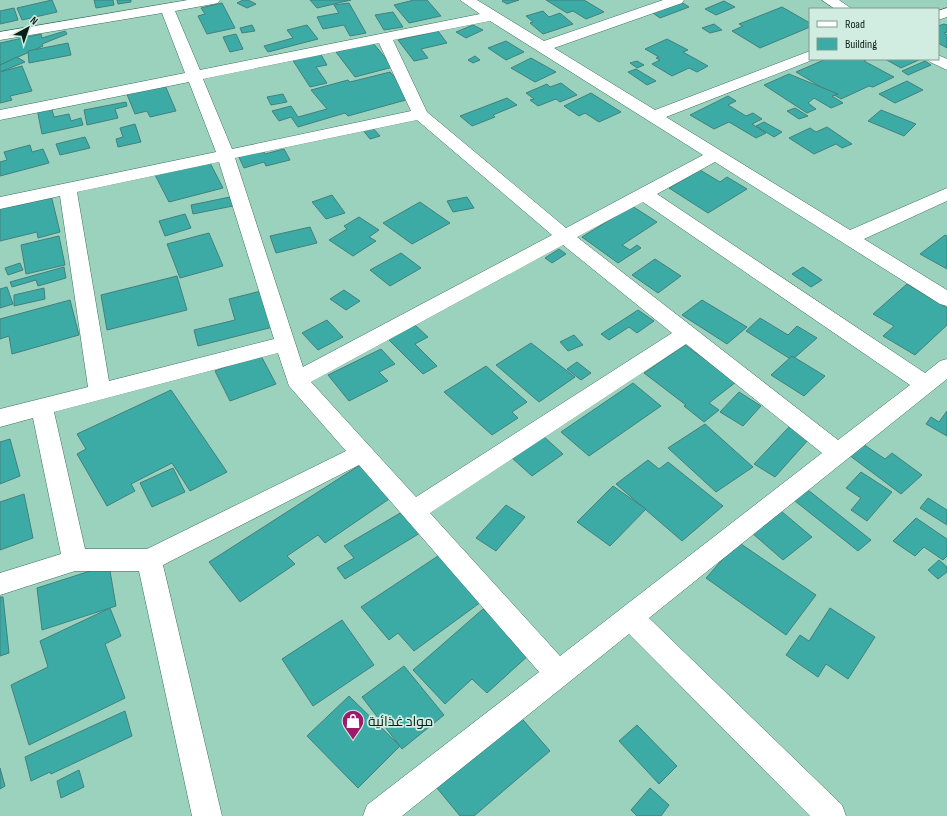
<svg xmlns="http://www.w3.org/2000/svg" width="947" height="816" font-family="'Sofia Sans Condensed',Cairo,sans-serif">
	<rect width="100%" height="100%" fill="#9bd2be"/>
	<g fill="#3daba5" stroke="#43807d">
		<polygon points="52,0 57,12 22,20 17,8"/>
		<polygon points="94,0 113,0 114,5 96,8"/>
		<polygon points="117,0 131,0 131,2 118,4"/>
		<polygon points="243,0 248,0 256,4 247,8 237,3"/>
		<polygon points="310,0 351,0 317,8"/>
		<polygon points="414,0 427,0 441,16 409,23 394,5"/>
		<polygon points="504,0 519,0 507,4 502,1"/>
		<polygon points="546,0 584,0 604,12 586,19 573,11 567,13"/>
		<polygon points="678,0 689,7 660,18 650,11"/>
		<polygon points="724,1 735,7 716,15 705,9"/>
		<polygon points="222,3 235,28 207,34 198,16 205,14 201,8"/>
		<polygon points="349,3 366,33 350,36 344,25 323,29 317,17 339,13 334,5"/>
		<polygon points="782,7 810,23 810,27 760,48 732,31 743,26 739,24"/>
		<polygon points="14,8 18,20 0,24 0,11"/>
		<polygon points="543,11 549,17 560,13 573,24 543,34 530,23 533,22 526,16"/>
		<polygon points="393,12 403,27 384,30 375,15"/>
		<polygon points="714,24 722,30 710,33 702,28"/>
		<polygon points="944,24 947,25 947,32 944,33 947,35 947,48 938,43 938,26"/>
		<polygon points="252,25 255,31 242,33 240,28"/>
		<polygon points="307,25 318,39 268,52 264,46 293,38 287,30"/>
		<polygon points="473,25 483,30 466,38 456,32"/>
		<polygon points="65,31 67,34 42,44 43,46 0,65 0,43 41,34 42,38"/>
		<polygon points="438,31 447,43 421,49 428,58 414,61 398,40"/>
		<polygon points="236,34 243,49 230,52 223,37"/>
		<polygon points="667,39 688,50 683,52 708,66 697,72 689,68 672,76 652,64 660,60 656,58 659,57 645,49"/>
		<polygon points="506,41 524,52 506,60 488,48"/>
		<polygon points="68,43 71,55 29,63 28,51"/>
		<polygon points="373,43 393,67 355,77 336,52"/>
		<polygon points="320,53 327,65 316,67 327,83 310,87 292,59"/>
		<polygon points="475,56 480,60 473,63 468,60"/>
		<polygon points="17,57 25,62 0,72 0,65"/>
		<polygon points="531,58 556,72 535,82 511,68"/>
		<polygon points="826,59 868,59 864,61 894,77 873,87 869,86 841,99 796,72"/>
		<polygon points="885,59 921,59 901,68"/>
		<polygon points="637,61 644,65 637,68 630,63"/>
		<polygon points="925,61 931,65 908,75 902,71"/>
		<polygon points="22,66 32,91 10,96 12,100 0,103 0,72"/>
		<polygon points="636,69 656,81 647,85 628,72"/>
		<polygon points="390,72 413,98 348,116 345,113 298,127 291,117 279,121 272,111 291,106 298,117 327,109 311,90 348,80 350,82"/>
		<polygon points="789,74 838,94 832,96 843,103 831,108 814,98 808,103 816,109 807,113 764,85"/>
		<polygon points="907,81 923,90 895,103 879,94"/>
		<polygon points="164,83 176,111 150,117 147,111 135,114 126,92"/>
		<polygon points="561,83 577,95 560,102 556,99 538,106 530,100 534,99 526,93 547,84 550,87"/>
		<polygon points="591,93 621,112 599,122 585,113 579,116 564,106"/>
		<polygon points="283,94 287,102 271,105 267,97"/>
		<polygon points="728,96 736,101 728,105 746,116 753,113 762,119 752,124 766,133 756,138 729,122 714,129 690,115"/>
		<polygon points="507,98 517,105 493,115 495,117 472,126 460,116"/>
		<polygon points="126,102 127,106 115,109 118,118 87,125 84,110"/>
		<polygon points="51,106 54,117 69,114 71,121 81,118 83,125 42,134 37,109"/>
		<polygon points="795,108 808,116 799,119 787,111"/>
		<polygon points="881,110 916,124 904,136 868,121"/>
		<polygon points="764,122 782,132 774,137 756,126"/>
		<polygon points="135,124 141,142 118,147 116,139 123,137 120,128"/>
		<polygon points="372,127 380,136 370,139 363,130"/>
		<polygon points="827,127 852,144 842,148 836,144 814,154 789,138 810,128 816,132"/>
		<polygon points="85,137 90,148 60,155 56,144"/>
		<polygon points="30,145 32,152 43,149 49,163 0,176 0,162 7,160 4,152"/>
		<polygon points="261,146 265,154 284,149 290,160 266,166 264,162 244,168 237,153"/>
		<polygon points="208,159 223,188 169,202 154,173"/>
		<polygon points="700,170 720,182 727,177 747,189 708,213 669,188"/>
		<polygon points="51,195 60,232 38,238 37,232 0,241 0,207"/>
		<polygon points="332,195 345,213 326,219 312,202"/>
		<polygon points="230,197 233,206 193,214 191,205"/>
		<polygon points="467,197 474,208 453,212 447,201"/>
		<polygon points="420,202 450,223 412,244 383,223"/>
		<polygon points="632,206 657,222 622,245 630,250 637,245 641,248 618,263 582,237"/>
		<polygon points="185,214 191,228 165,236 159,221"/>
		<polygon points="359,217 379,230 369,237 376,241 353,256 329,240 347,229 344,226"/>
		<polygon points="310,227 317,243 276,253 270,236"/>
		<polygon points="209,233 223,266 180,278 167,244"/>
		<polygon points="945,235 947,236 947,269 920,254"/>
		<polygon points="59,236 65,265 26,274 21,245"/>
		<polygon points="559,249 566,254 552,263 545,258"/>
		<polygon points="401,253 421,268 390,286 370,270"/>
		<polygon points="655,259 681,276 658,293 632,275"/>
		<polygon points="20,263 23,270 8,275 5,268"/>
		<polygon points="64,267 66,278 38,286 36,280 12,287 10,282"/>
		<polygon points="803,267 822,280 811,287 792,274"/>
		<polygon points="177,276 187,310 107,330 101,295"/>
		<polygon points="907,284 947,308 947,325 915,355 883,336 894,326 873,314"/>
		<polygon points="7,287 13,304 0,308 0,289"/>
		<polygon points="44,288 45,299 14,306 14,295"/>
		<polygon points="344,290 360,301 346,310 330,299"/>
		<polygon points="261,291 273,327 198,346 194,330 235,320 229,299"/>
		<polygon points="70,300 79,335 12,354 9,336 0,339 0,319"/>
		<polygon points="702,300 747,327 727,344 682,315"/>
		<polygon points="638,310 654,321 637,333 629,327 609,340 601,334"/>
		<polygon points="760,318 788,335 797,326 817,338 792,360 746,331"/>
		<polygon points="327,320 343,337 318,350 302,333"/>
		<polygon points="415,325 428,337 415,344 437,366 423,374 388,339"/>
		<polygon points="574,335 583,345 568,351 560,342"/>
		<polygon points="531,343 575,377 539,402 496,365"/>
		<polygon points="685,345 736,382 709,403 719,410 704,422 684,406 686,405 644,373"/>
		<polygon points="381,349 395,364 379,372 388,381 349,401 328,375"/>
		<polygon points="260,354 276,384 230,401 215,371"/>
		<polygon points="792,356 825,376 804,396 771,375"/>
		<polygon points="577,362 591,373 581,380 567,369"/>
		<polygon points="486,366 527,402 512,412 518,418 492,435 444,392"/>
		<polygon points="633,383 661,406 589,456 561,432"/>
		<polygon points="171,390 227,472 190,491 172,463 131,484 135,491 107,506 77,454 86,449 77,434"/>
		<polygon points="739,392 761,406 743,426 720,412"/>
		<polygon points="947,411 947,436 926,424 931,417 939,422"/>
		<polygon points="705,424 753,467 716,492 668,448"/>
		<polygon points="789,427 809,439 775,477 754,464"/>
		<polygon points="542,435 563,454 532,476 511,457"/>
		<polygon points="10,439 20,476 0,484 0,442"/>
		<polygon points="863,444 885,459 892,453 922,475 901,494 849,455"/>
		<polygon points="648,460 659,469 668,462 723,506 682,541 616,484"/>
		<polygon points="360,465 392,497 325,543 318,535 287,556 295,564 240,602 209,562"/>
		<polygon points="173,468 185,492 152,507 140,483"/>
		<polygon points="861,472 892,492 867,521 851,510 861,498 846,488"/>
		<polygon points="613,486 646,509 610,546 577,522"/>
		<polygon points="808,490 871,540 858,551 795,501"/>
		<polygon points="24,494 33,538 0,550 0,502"/>
		<polygon points="928,498 947,510 947,525 920,508"/>
		<polygon points="506,505 525,517 496,551 476,538"/>
		<polygon points="781,511 812,537 783,560 752,533"/>
		<polygon points="402,512 420,533 345,579 337,568 354,558 344,546"/>
		<polygon points="916,518 947,539 947,556 943,560 924,547 915,556 893,541"/>
		<polygon points="738,542 816,595 786,635 706,578"/>
		<polygon points="438,556 481,602 414,651 398,633 389,640 361,607"/>
		<polygon points="939,560 947,567 947,572 938,579 928,570"/>
		<polygon points="109,565 116,606 42,630 37,588"/>
		<polygon points="0,597 3,597 9,653 0,656"/>
		<polygon points="110,608 121,636 105,644 125,698 29,745 11,685 48,667 40,641"/>
		<polygon points="830,608 875,637 848,679 826,664 818,677 786,655 800,635 809,641"/>
		<polygon points="483,609 530,654 487,693 472,679 445,704 413,670"/>
		<polygon points="342,620 374,665 313,706 282,659"/>
		<polygon points="404,666 444,715 402,749 362,697"/>
		<polygon points="349,696 400,746 358,788 307,736"/>
		<polygon points="125,711 132,736 51,774 50,772 31,781 25,757"/>
		<polygon points="517,713 550,751 474,816 460,816 432,782"/>
		<polygon points="637,725 677,766 659,784 619,741"/>
		<polygon points="0,768 5,786 0,789"/>
		<polygon points="79,770 84,787 61,798 57,781"/>
		<polygon points="650,788 669,805 661,816 637,816 631,810"/>
	</g>
	<g fill="none" stroke-linecap="round" stroke-linejoin="round">
		<g stroke="#3b705f" stroke-width="1">
			<g id="minor">
				<path d="M188 0H220L218 3 213 4 175 11 200 70 480 14 460 0H477L544 41 663 0H684L682 3 554 48 655 110 810 51V59H815L666 117 850 230 947 188V201L864 239 947 290V306L940 304 715 162 657 194 925 373 940 361 947 359V379L649 618 842 805 846 816H810L629 634 402 816H363L367 805 539 672 359 465 163 565 222 816H192L139 571H75L0 595V573L61 554 33 418 0 427V409L88 387 60 196 0 209V197L216 152 189 82 0 120V110L185 73 162 13 0 40V32ZM490 21 703 155 566 228 427 112 393 40ZM379 43 411 111 232 149 203 79ZM417 120 552 235 303 367 235 158ZM219 162 274 339 109 381 77 192ZM643 202 910 385 838 440 577 237ZM563 245 672 333 416 497 311 382ZM686 344 822 453 560 656 430 513ZM278 353 289 386 346 451 147 549H85L54 412Z"/>
				<polygon points="822,0 839,0 852,9 835,9"/>
				<polygon points="947,8 947,17 938,20 938,11"/>
				<polygon points="938,55 947,59 947,70 930,62 927,59 938,59"/>
			</g>
		</g>
		<use href="#minor" fill="#fff" fill-rule="evenodd"/>
	</g>
	<defs>
		<g id="shop-pin" transform="scale(1.15)"><path d="M0 17L-7.5 6A9.5 9.5 0 1 1 7.5 6Z" fill="#9f1b6a" stroke="#d1ece1"/><path d="M-5-2.5h2.3a2.7 3.5 0 0 1 5.4 0H5L5.5 6h-11ZM-1.5-2.5h3a1.5 2.3 0 0 0-3 0Z" fill="#fff"/></g>
	</defs>
	<g fill-rule="evenodd">
		<use href="#shop-pin" x="353" y="721"/>
	</g>
	<g text-anchor="middle" dominant-baseline="central" stroke-width="3.5" stroke-linejoin="round" paint-order="stroke">
		<g font-size="14" fill="#092019" stroke="#d1ece1" text-anchor="start">
			<text x="368" y="721">مواد غذائية</text>
		</g>
	</g>
	<rect x="809" y="8" width="130" height="52" fill="#d1ece1" stroke="#819a91"/>
	<rect x="817" y="21" width="20" height="6" fill="#ffffff" stroke="#819a91"/>
	<text x="845" y="28" font-size="12" fill="#092019">Road</text>
	<rect x="817" y="38" width="20" height="12" fill="#3daba5" stroke="#819a91"/>
	<text x="845" y="48" font-size="12" fill="#092019">Building</text>
	<g transform="translate(28 28) rotate(40)" stroke="#d1ece1" stroke-width="3" paint-order="stroke">
	<path d="M0-3L7 15L0 10L-7 15Z" fill="#092019"/>
	<text y="-6" font-size="11" font-weight="bold" text-anchor="middle" fill="#092019">N</text>
	</g>
</svg>
